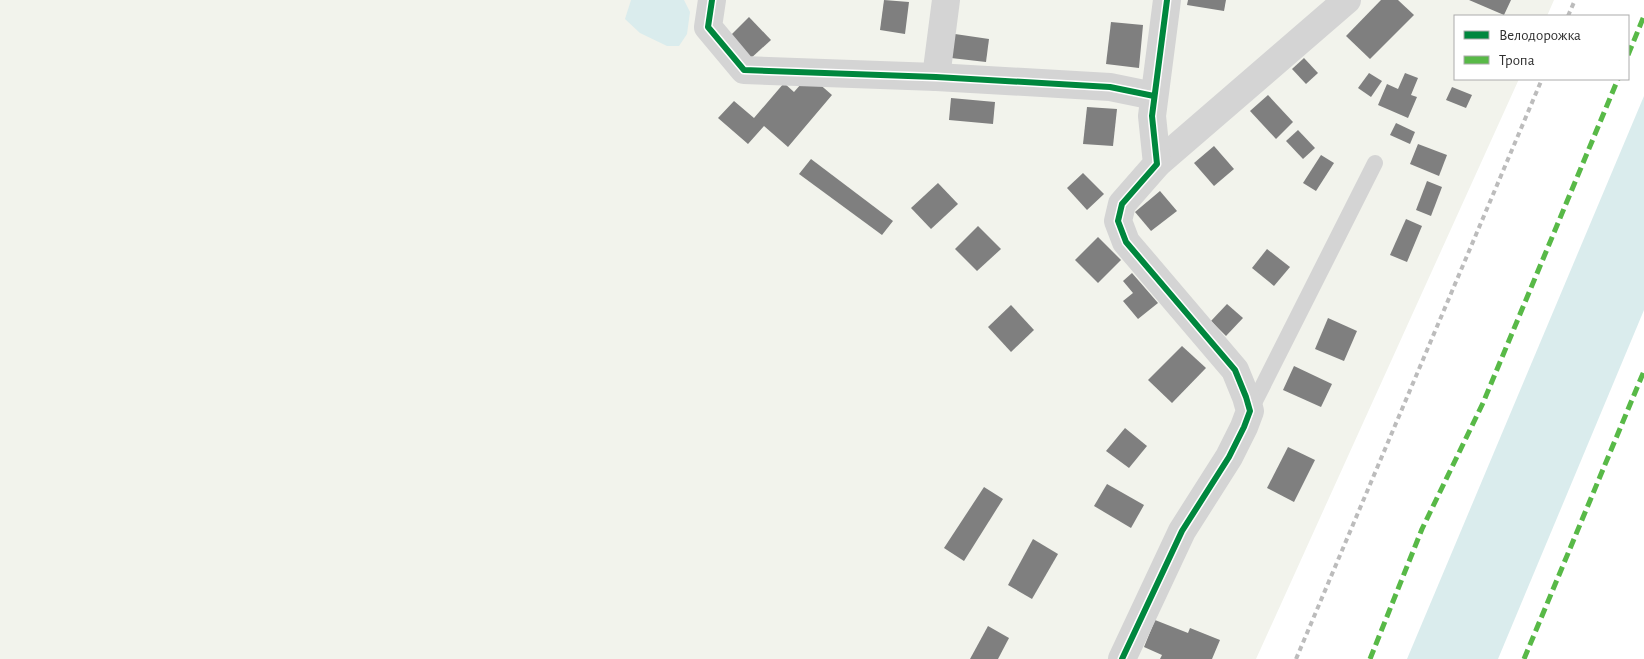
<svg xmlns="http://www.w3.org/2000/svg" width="1644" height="659" font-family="'Alegreya Sans',sans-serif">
	<rect width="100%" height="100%" fill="#fff"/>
	<polygon fill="#f2f3ec" points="0,0 1554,0 1547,16 1455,16 1455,79 1519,79 1256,659 0,659"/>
	<g fill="#daeced">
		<polygon points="631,0 684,0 690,12 687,34 679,46 667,46 640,33 625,19"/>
		<polygon points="1644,96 1644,310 1498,659 1407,659"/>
	</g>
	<g fill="#7f7f7f">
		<polygon points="884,0 909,2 905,34 880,30"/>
		<polygon points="1188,0 1226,0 1224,11 1187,5"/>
		<polygon points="1381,0 1398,0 1414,15 1370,59 1346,36"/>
		<polygon points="1469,0 1511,0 1504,15"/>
		<polygon points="749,17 771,40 749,60 728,38"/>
		<polygon points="1111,22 1143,25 1139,68 1106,64"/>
		<polygon points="955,34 989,39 986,62 951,58"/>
		<polygon points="1304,58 1318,73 1306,84 1292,69"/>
		<polygon points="1369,73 1382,81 1371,97 1358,88"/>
		<polygon points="1405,73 1418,78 1411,95 1417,97 1408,118 1378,105 1387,84 1398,89"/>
		<polygon points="809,75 832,95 788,147 764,126 748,144 718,118 734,101 754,118 784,83 794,92"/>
		<polygon points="1452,87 1472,95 1466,108 1446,100"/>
		<polygon points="1268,95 1293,122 1276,139 1250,111"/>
		<polygon points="951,98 995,102 993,124 949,120"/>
		<polygon points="1087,107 1117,109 1113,146 1083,144"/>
		<polygon points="1396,123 1415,132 1410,144 1390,135"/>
		<polygon points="1298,130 1315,148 1303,159 1286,141"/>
		<polygon points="1418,144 1447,155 1439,176 1410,164"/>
		<polygon points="1214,146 1234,169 1214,186 1194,163"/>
		<polygon points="1321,155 1334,163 1316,191 1303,183"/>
		<polygon points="811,159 893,221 882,235 799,174"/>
		<polygon points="1083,173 1104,194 1087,210 1067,188"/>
		<polygon points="1427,181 1442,187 1431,216 1416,210"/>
		<polygon points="938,183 958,204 931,229 911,208"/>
		<polygon points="1160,191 1177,211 1151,231 1135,212"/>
		<polygon points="1406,219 1422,226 1407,262 1390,255"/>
		<polygon points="978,226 1001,249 977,271 955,249"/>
		<polygon points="1098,237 1121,260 1098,283 1075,260"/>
		<polygon points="1267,249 1290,267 1274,286 1252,268"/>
		<polygon points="1132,273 1158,303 1138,319 1123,301 1133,293 1123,281"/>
		<polygon points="1227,304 1243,318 1226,336 1211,321"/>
		<polygon points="1011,305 1034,330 1011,352 988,327"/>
		<polygon points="1328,318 1357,331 1344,361 1315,349"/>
		<polygon points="1182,346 1206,368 1172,403 1148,380"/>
		<polygon points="1294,366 1332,384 1321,407 1283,390"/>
		<polygon points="1125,428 1147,446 1129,468 1106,451"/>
		<polygon points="1288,447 1315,460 1294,502 1267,488"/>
		<polygon points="1107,484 1144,505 1131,528 1094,506"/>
		<polygon points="984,487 1003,499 964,561 944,548"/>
		<polygon points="1033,539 1058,554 1032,599 1008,585"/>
		<polygon points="1155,620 1188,633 1190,628 1220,640 1212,659 1160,659 1162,655 1144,647"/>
		<polygon points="988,626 1009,638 998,659 970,659"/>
	</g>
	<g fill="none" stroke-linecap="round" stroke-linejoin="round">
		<polyline stroke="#d4d4d4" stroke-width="16" points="1250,411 1375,163"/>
		<g stroke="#d4d4d4" stroke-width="28">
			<polyline points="712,0 708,27 744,70 936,77 1110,87 1154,96"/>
			<polyline points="936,77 946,0"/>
			<polyline points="1157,164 1347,0"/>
			<polyline points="1122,659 1182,531 1229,457 1244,427 1250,411 1246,397 1235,370 1126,242 1118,221 1122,204 1157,164 1152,116 1167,0"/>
		</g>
		<g stroke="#bcbcbc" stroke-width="4" stroke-dasharray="5 4" stroke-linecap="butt">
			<polyline points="1568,16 1575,0"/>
			<polyline points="1296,659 1542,79"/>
		</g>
		<g stroke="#58b947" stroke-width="5" stroke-dasharray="10 5" stroke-linecap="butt">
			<polyline points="1628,55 1644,16"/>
			<polyline points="1370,659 1422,529 1483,403 1618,79"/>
			<polyline points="1524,659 1644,371"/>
		</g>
		<g stroke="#fff" stroke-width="9">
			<g id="cycleway">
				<polyline points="712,0 708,27 744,70 936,77 1110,87 1154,96"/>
				<polyline points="1122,659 1182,531 1229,457 1244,427 1250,411 1246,397 1235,370 1126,242 1118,221 1122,204 1157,164 1152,116 1167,0"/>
			</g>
		</g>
		<use href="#cycleway" stroke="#00873e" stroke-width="6"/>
	</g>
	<rect x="1454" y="15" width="175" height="65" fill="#ffffff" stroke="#acacac"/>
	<rect x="1464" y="31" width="25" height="8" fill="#00873e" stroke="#acacac"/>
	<text x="1499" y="40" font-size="15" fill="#303030">Велодорожка</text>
	<rect x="1464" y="56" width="25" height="8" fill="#58b947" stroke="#acacac"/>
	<text x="1499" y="65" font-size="15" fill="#303030">Тропа</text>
</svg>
